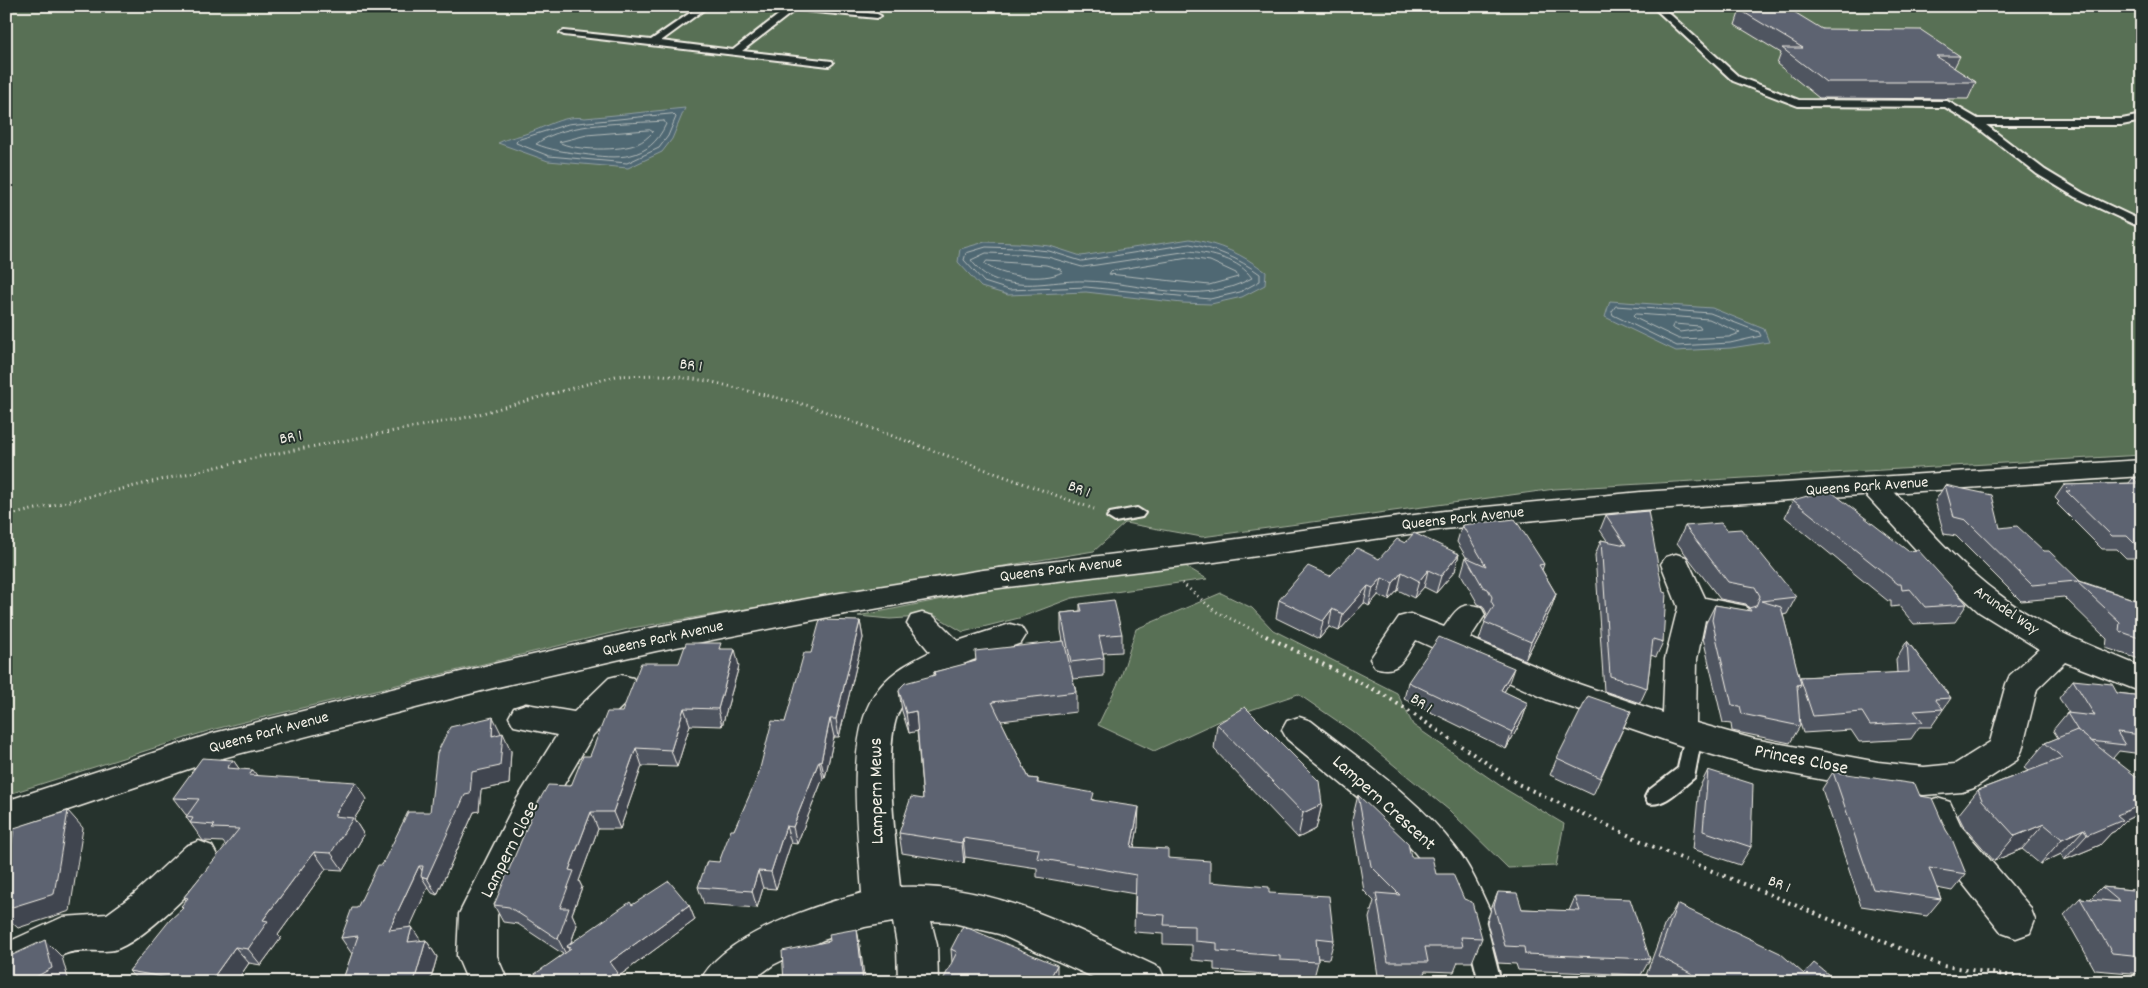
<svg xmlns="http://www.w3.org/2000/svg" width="2148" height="988" font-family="Dekko,sans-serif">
	<rect width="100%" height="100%" fill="#26332d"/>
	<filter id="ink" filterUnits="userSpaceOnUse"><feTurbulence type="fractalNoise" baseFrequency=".02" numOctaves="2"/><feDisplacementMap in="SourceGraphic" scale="10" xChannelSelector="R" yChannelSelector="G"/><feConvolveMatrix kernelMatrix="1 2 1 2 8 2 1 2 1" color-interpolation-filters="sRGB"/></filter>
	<g filter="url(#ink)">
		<g fill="#586f54" stroke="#a6b09e">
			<polygon points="6,6 2142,6 2142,455 1555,489 1202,537 1125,523 1094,551 632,628 211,730 6,795"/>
			<polygon points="1182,564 1207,579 1072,598 1019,618 963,632 936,616 890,619 858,616 983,591"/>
			<polygon points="1221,593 1252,608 1273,630 1397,693 1413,725 1505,789 1564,824 1556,866 1508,868 1449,810 1352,731 1298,694 1221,720 1154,751 1098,725 1121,677 1136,629"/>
		</g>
		<g fill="#4f6873" stroke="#919fa2">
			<path d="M685 108 672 139 662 152 628 168 548 161 498 143C510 137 517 137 528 133 548 126 563 115 585 118Z"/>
			<path d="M1190 239C1220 244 1242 254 1266 272L1265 285 1242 297 1211 304 1182 303 1086 292 1008 295 981 287 958 262 960 249 985 242 1018 243 1050 246 1081 256Z"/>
			<polygon points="1610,301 1712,308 1764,329 1769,342 1731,348 1676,351 1605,317"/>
		</g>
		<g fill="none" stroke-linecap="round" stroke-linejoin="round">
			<g stroke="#b2bab9" stroke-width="1">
				<polygon points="673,114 676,117 668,136 659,148 627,163 549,156 516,143 517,140 568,124"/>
				<path d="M664 121 666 124C649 162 617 159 582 154 566 152 550 150 536 144 566 121 627 124 664 121Z"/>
				<path d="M650 130 653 132C648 137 644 141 637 144 622 151 573 151 559 142L587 135Z"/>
				<path d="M1190 244C1216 249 1238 258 1260 274V281L1240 292 1210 299 1086 287 1009 290 984 282 964 260 966 253 986 247 1017 248 1049 251 1081 261Z"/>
				<path d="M1190 251C1212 254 1239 259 1252 278 1197 308 1143 282 1085 281 1057 280 1029 289 1001 281 988 278 979 271 971 260L986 253 1017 254 1048 257 1082 267Z"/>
				<polygon points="1189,258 1210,261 1236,273 1238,277 1209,285 1109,274 1111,271"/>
				<path d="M987 261 1046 265 1060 269 1062 272C1045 282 1000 277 985 264Z"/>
				<polygon points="1616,306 1710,313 1759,332 1761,336 1730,343 1677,346 1613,315 1612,312"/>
				<polygon points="1636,314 1709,319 1740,333 1729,337 1679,339 1635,318 1633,316"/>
				<polygon points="1674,324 1699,326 1701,329 1680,332 1672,328"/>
			</g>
			<g stroke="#f4f1e8" stroke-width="4">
				<g id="lane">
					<polygon points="700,6 709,6 661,41 733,50 786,9 773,6 803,6 877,14 881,16 877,18 795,10 742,51 832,61 833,63 829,66 564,35 560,33 564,31 651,40"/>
					<polygon points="1652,6 1661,6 1739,77 1799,100 1947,101 1978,119 2122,119 2142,115 2142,121 2122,125 1986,125 2045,170 2083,193 2142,221 2142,228 2075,197 2037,174 1973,124 1945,107 1798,106 1733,81"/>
					<polygon points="1137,508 1145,513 1142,517 1115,522 1107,517 1110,513"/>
					<path d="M1693 729 1700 731 1702 736 1694 778C1682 787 1664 808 1648 803L1645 797 1648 791 1678 768 1686 731Z"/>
					<polygon points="1475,913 1483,916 1486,923 1501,982 1479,982 1464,923 1467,916"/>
				</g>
			</g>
			<g stroke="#f4f1e8" stroke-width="3">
				<g id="street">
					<path d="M1874 478 1884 481C1921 520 1956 563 2000 595 2042 628 2093 647 2142 667V692L2065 662 2037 689 2022 750 2017 760 1974 788 1962 792 1924 795 1878 790 1754 767 1679 745 1546 699 1416 640C1404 658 1400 675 1375 667L1370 659 1399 617 1410 614 1444 627C1456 611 1459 601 1481 607L1485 615 1470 638 1570 681 1663 713 1665 659 1678 607 1661 564 1666 557 1676 554 1686 557 1705 598 1746 606 1750 614 1746 622 1735 625 1705 620 1697 659 1696 723 1754 739 1878 762 1924 767 1955 764 1990 742 2006 684 2010 675 2039 649 1979 612 1944 580 1864 493 1860 487 1864 481Z"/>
					<path d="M922 613 933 616 958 641 1010 624 1021 627 1026 635 1021 643C983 657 926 672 902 706 880 736 897 849 900 887 995 882 1077 930 1160 968L1166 982H1103L999 934 949 922 931 921 937 945 938 982H898L897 945 893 922 865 927 823 940 773 965 750 982H700C720 936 816 905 862 893 859 838 842 730 880 687 893 671 912 661 930 652L907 624 911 616Z"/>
					<polygon points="621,675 633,678 637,687 633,696 593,735 543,820 497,915 497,956 508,982 468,982 457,956 459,914 517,799 557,735 514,726 509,717 514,708 526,704 574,712 609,678"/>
					<path d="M1299 717 1311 721C1360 760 1417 797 1455 847 1470 866 1480 889 1490 911L1485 923 1471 928 1457 923C1449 905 1441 886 1428 869 1390 818 1335 780 1287 739L1282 730 1287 721Z"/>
					<polygon points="1937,798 1950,802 1961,826 2030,907 2035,920 2030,933 2016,938 2002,933 1934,847 1919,813 1924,802"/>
					<path d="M199 841 212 846 218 857C207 880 139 944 114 950 99 953 80 948 65 954 45 962 26 974 6 982V943L63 917 107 914 133 895 186 846Z"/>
				</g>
			</g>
			<g stroke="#f4f1e8" stroke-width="3">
				<polygon id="secondary" points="2142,460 2142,476 1641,510 1444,529 1215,562 983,590 834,616 656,651 489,689 215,760 6,831 6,801 214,733 489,665 656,627 834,594 983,570 1215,542 1444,511 1641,492"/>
			</g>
			<g stroke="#f4f1e8" stroke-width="3" stroke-dasharray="1 4" stroke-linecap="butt">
				<polyline points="6,516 268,455 468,417 616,376 663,375 708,381 810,406 1094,509"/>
				<polyline points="1182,583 1215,611 1269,638"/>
			</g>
			<polyline stroke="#f4f1e8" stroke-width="4" stroke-dasharray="2 5" stroke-linecap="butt" points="1266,636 1383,694 1518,784 1654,847 1943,966 2054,982"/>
			<use href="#lane" fill="#26332d" fill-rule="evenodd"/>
			<use href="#street" fill="#26332d" fill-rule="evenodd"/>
			<use href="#secondary" fill="#26332d" fill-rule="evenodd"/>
		</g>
		<g fill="#505561" stroke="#f4f1e8">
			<polygon points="1740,10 1822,29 1960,56 1954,68 1976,82 1968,99 1819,98 1777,64 1781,53 1735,25"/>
			<polygon points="2133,478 2142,478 2142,558 2126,558 2117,549 2102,549 2057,504 2059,502 2055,498 2064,485 2129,483"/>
			<polygon points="1945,485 2000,528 2044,551 2080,581 2142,602 2142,660 2106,648 2107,639 2064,597 2021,601 1956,536 1944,534 1935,501"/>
			<polygon points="1793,500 1967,604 1955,622 1914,624 1899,606 1891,607 1891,601 1888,601 1785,517"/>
			<polygon points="1648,511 1663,642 1656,657 1651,655 1647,688 1640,703 1604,691 1595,555 1601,540 1608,542 1600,530 1606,515"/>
			<polygon points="1462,525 1544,564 1542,570 1556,594 1550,611 1525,660 1479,640 1486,619 1485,618 1487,614 1483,606 1478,604 1461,574 1466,557 1457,542"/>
			<polygon points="1685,526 1727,530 1796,597 1787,614 1783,615 1799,678 1800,677 1897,673 1896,659 1907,641 1951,698 1931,727 1919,727 1911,739 1859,742 1851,730 1803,733 1800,723 1800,726 1790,743 1732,731 1731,724 1723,723 1703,638 1706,623 1715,605 1747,611 1749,608 1746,604 1720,599 1677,543"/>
			<polygon points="1405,543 1459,554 1455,571 1436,593 1424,587 1414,598 1398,590 1389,600 1378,595 1369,606 1364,603 1339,631 1329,627 1319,639 1276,618 1279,600 1330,576 1379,559"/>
			<polygon points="1080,604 1122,634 1122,652 1103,653 1104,658 1104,676 1073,679 1076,692 1076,712 1001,721 1029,778 1038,779 1038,783 1094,800 1138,827 1134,847 1168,858 1210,882 1269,893 1334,940 1329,959 1318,958 1318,962 1313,981 1276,979 1276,975 1214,970 1214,962 1192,960 1192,945 1163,944 1163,934 1134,932 1135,894 1037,877 1037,868 965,857 964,863 902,853 899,833 923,799 917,731 909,733 902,711 899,691 934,675 934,672 1063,641 1061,630 1061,613 1080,611"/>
			<polygon points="860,621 863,638 839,737 834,737 825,778 823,778 797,844 791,843 776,889 763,888 757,908 704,904 698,887 719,862 785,722 811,653"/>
			<polygon points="722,649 739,666 722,726 690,725 677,767 642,766 620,829 598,829 579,881 582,887 572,914 577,925 571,943 632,905 689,905 695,920 619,976 622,982 530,982 563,954 518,924 503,922 494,905 590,756 622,712 679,663"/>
			<polygon points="2073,680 2117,693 2142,696 2142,754 2119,751 2113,758 2132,817 2126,820 2115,831 2111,833 2100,845 2064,860 2061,854 2040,864 2022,849 1994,861 1963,825 1958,815 1978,790 2028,771 2024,768 2045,743 2058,738 2053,730 2067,713 2069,713 2059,698"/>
			<polygon points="1408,682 1508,685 1504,692 1528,703 1522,720 1506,749 1404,699"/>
			<polygon points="1631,711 1593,795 1550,775 1557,758"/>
			<polygon points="1217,724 1322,804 1316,829 1298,838 1214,749"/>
			<polygon points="501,734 511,751 509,784 481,790 479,811 474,812 437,895 432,893 428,887 409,928 421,941 426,940 437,957 430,982 342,982 352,954 341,938 357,908 382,865"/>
			<polygon points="233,760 239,769 258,776 367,799 354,819 364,835 343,870 326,869 278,935 281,938 261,965 249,963 236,982 139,982 129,971 183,908 186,900 184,897 226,846 223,842 203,841 186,817 187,815 186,815 173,798"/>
			<polygon points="1708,770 1751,847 1740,865 1693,849 1699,788"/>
			<polygon points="1833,772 1920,796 1946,830 1966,874 1952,891 1937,888 1941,899 1927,916 1861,906 1822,789"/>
			<polygon points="1358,795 1411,857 1436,874 1482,938 1472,962 1458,962 1454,972 1425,971 1421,982 1379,982 1369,918 1374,901 1364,891 1352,820"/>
			<polygon points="2102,887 2142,891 2142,974 2095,970 2064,915 2080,898 2090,899"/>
			<polygon points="1498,892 1522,909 1569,911 1575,897 1650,959 1641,975 1518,970 1516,964 1498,963 1487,923 1491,909"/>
			<polygon points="1677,904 1804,974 1838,982 1653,982 1645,978 1664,926"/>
			<polygon points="951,949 1057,981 952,962"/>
		</g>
		<g fill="#41454f" stroke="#f4f1e8">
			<polygon points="1459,554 1455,571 1436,593 1441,576"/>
			<polygon points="1428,570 1424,587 1414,598 1419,581"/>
			<polygon points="1402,572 1398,590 1389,600 1393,583"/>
			<polygon points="1382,578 1378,595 1369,606 1373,588"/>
			<polygon points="1368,586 1364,603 1339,631 1343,614"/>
			<polygon points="1556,594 1550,611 1525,660 1531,642"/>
			<polygon points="1332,609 1329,627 1319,639 1323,621"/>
			<polygon points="860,621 863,638 839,737 836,719"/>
			<polygon points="735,649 739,666 722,726 718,709"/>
			<polygon points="1514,668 1508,685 1495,707 1501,690"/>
			<polygon points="1801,684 1791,702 1797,685"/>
			<polygon points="1528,703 1522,720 1506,749 1512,732"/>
			<polygon points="684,708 690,725 677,767 671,750"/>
			<polygon points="916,711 918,731 909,733 906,713"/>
			<polygon points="493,717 502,735 492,736"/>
			<polygon points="830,719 834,737 825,778 821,761"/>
			<polygon points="503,733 511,751 509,784 481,790 479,811 474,812 437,895 427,878 472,772"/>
			<polygon points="636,748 642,766 620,829 613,812"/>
			<polygon points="233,760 245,777 227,768"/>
			<polygon points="819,761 823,778 797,844 793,827"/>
			<polygon points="253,770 265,787 249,775"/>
			<polygon points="356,782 367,799 354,819 364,835 343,870 331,853 334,816"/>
			<polygon points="2142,798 2142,807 2132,817 2126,820 2115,831 2111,833 2100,845 2064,860 2087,835 2133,801"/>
			<polygon points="1322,804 1316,829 1298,838 1303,813"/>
			<polygon points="1139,807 1138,827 1130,867 1131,847"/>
			<polygon points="68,811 83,828 70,911 18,928 6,917 6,909"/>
			<polygon points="591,812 598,829 579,881 582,887 572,914 577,925 569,948 567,946 569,950 567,956 558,939 560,908 569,870"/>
			<polygon points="2044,824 2022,849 1994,861 2015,836"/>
			<polygon points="786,826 791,843 776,889 771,872"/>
			<polygon points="2084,829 2061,854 2040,864 2062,839"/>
			<polygon points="963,838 965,857 964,863 962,843"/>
			<polygon points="314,852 326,869 278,935 281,938 261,965 248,949 263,920"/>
			<polygon points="419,866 427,878 421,876 428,887 401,947 389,930"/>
			<polygon points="758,871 763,888 757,908 752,891"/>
			<polygon points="689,905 695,920 619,976 622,982 605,982 610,962"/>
			<polygon points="412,927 423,944 408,942"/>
			<polygon points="857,929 860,946 865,982 863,982"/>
			<polygon points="45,940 62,957 69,982 27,982"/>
			<polygon points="426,940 437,957 430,982 414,982"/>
			<polygon points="235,947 249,963 236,982 210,982"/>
			<polygon points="1057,965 1057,982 1048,982"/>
		</g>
		<g fill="#5d6371" stroke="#f4f1e8">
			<polygon points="1786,7 1822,29 1921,30 1960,56 1936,56 1976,82 1826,82 1782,48 1803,48 1740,10"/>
			<polygon points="2133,478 2142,478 2142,545 2136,545 2127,536 2112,536 2066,491 2070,491 2064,485 2138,483"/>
			<polygon points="1945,485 1992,495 2000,528 2017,526 2044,551 2049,551 2080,581 2078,581 2142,602 2142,639 2119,631 2120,622 2076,581 2032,585 1966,520 1954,517"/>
			<polygon points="1829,490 1908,551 1918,550 1967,604 1925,607 1910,589 1902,590 1901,584 1898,584 1793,500"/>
			<polygon points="1648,511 1663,592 1666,593 1663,642 1653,639 1647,688 1610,676 1601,540 1626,545 1606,515"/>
			<polygon points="1515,519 1544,564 1539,565 1556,594 1531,642 1484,622 1494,606 1491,601 1492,597 1488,589 1483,587 1466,557 1486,566 1462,525"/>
			<polygon points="1721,523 1727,530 1741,529 1796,597 1761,601 1781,607 1801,684 1797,685 1800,726 1742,714 1740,706 1732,705 1712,620 1715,605 1751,611 1749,608 1756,606 1760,596 1755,587 1728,582 1685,526"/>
			<polygon points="1414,533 1459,554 1441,576 1428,570 1419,581 1402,572 1393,583 1382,578 1373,588 1368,586 1343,614 1332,609 1323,621 1279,600 1308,566 1330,576 1357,548 1379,559 1397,539 1405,543"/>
			<polygon points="1114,600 1122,634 1099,636 1104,658 1071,662 1061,613 1082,611 1080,604"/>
			<polygon points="820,620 860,621 836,719 830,719 821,761 819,761 793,827 786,826 771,872 758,871 752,891 698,887 707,861 719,862 731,830 734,830 758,776 772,721 785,722 804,653 811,653"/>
			<polygon points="1439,637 1514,668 1501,690 1528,703 1512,732 1408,682"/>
			<polygon points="1064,641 1076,692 992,702 1029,778 1038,779 1037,783 1094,793 1092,800 1139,807 1131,847 1168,849 1168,858 1210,861 1210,882 1269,887 1269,893 1329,896 1334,940 1316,938 1318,962 1280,960 1280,956 1217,951 1217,943 1195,941 1195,926 1164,925 1165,915 1135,913 1136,875 1037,858 1039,849 963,838 962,843 899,833 911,797 923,799 916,711 906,713 899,691 901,687 905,683 935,675 934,672 976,661 975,651"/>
			<polygon points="1907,641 1951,698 1935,699 1943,709 1914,711 1923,722 1870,725 1862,712 1813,716 1800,677 1909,672"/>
			<polygon points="686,643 721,643 719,649 735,649 718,709 684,708 671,750 636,748 613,812 591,812 569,870 574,871 560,908 569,908 558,939 509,907 494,905 535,808 548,785 571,786 583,756 590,756 607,712 622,712 641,663 679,663"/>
			<polygon points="2073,680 2112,684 2117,693 2142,696 2142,735 2117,732 2125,745 2090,741 2078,731 2067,713 2095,716"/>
			<polygon points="1588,696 1631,711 1600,778 1557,758"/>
			<polygon points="1245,707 1319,781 1322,804 1303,813 1217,724"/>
			<polygon points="493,717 492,736 503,733 500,766 472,772 470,794 465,795 427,878 421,876 423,866 419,866 389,930 412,927 408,942 426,940 414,982 342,982 358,936 341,938 352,908 357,908 378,865 382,865 408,812 430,812 437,753 450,727"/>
			<polygon points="2077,730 2142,781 2142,798 2133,801 2139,806 2117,815 2123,820 2087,835 2084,829 2062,839 2044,824 2015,836 1982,800 1978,790 2063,758 2045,743"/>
			<polygon points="202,758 233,760 227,768 253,770 249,775 356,782 334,816 353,818 331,853 314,852 263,920 268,921 248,949 235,947 210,982 191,982 129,971 170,920 183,908 181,906 188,898 184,897 239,829 212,828 215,825 190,823 193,818 186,817 199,799 173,798"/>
			<polygon points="1708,770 1753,784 1751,847 1703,831"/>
			<polygon points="1833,772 1915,784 1920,796 1932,798 1946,830 1952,839 1966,874 1929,868 1941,899 1873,889"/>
			<polygon points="1358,795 1408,843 1411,857 1432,857 1436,874 1453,874 1464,899 1472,902 1482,938 1461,937 1463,947 1425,947 1428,962 1388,962 1376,893 1400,895 1371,866"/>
			<polygon points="68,811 54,894 6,909 6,850 11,849 14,828"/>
			<polygon points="669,881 689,905 610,962 618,973 605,982 530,982 529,978 571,949 567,946 630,902 632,905"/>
			<polygon points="2102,887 2142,891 2142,956 2112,953 2080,898 2120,902"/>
			<polygon points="1498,892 1517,893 1522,909 1580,911 1575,897 1630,899 1650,959 1525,954 1524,947 1505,946 1494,906"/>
			<polygon points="1677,904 1780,953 1804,974 1814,963 1838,982 1708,982 1658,956"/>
			<polygon points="963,926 1057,965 1048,982 942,982 957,952 951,949"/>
			<polygon points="857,929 863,982 784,982 782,951 830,941 829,934"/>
			<polygon points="45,940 52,968 27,982 6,982 6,958"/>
		</g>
	</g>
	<g text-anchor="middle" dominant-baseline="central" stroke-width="4" stroke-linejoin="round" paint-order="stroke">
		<g font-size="16" fill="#f4f1e8" stroke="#26332d">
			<text transform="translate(691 366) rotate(8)">BR 1</text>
			<text transform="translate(291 438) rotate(-11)">BR 1</text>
			<text transform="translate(1867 487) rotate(-4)">Queens Park Avenue</text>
			<text transform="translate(1079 490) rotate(21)">BR 1</text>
			<text transform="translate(1463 519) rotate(-6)">Queens Park Avenue</text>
			<text transform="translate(1061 570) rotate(-7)">Queens Park Avenue</text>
			<text transform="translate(2006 611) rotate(34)">Arundel Way</text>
			<text transform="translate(663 639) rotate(-12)">Queens Park Avenue</text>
			<text transform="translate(1421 704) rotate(33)">BR 1</text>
			<text transform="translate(269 733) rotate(-15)">Queens Park Avenue</text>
			<text transform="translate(1779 885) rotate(22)">BR 1</text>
		</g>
		<g font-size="19" fill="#f4f1e8" stroke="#26332d">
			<text transform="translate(1801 761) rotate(11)">Princes Close</text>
			<text transform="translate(878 791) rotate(-91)">Lampern Mews</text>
			<text transform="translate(1383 804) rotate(42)">Lampern Crescent</text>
			<text transform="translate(511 850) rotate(-63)">Lampern Close</text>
		</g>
	</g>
	<rect width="2148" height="988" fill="none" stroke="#26332d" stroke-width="25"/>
	<rect x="12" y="12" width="2123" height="963" fill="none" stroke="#f4f1e8" stroke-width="2" filter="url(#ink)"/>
</svg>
